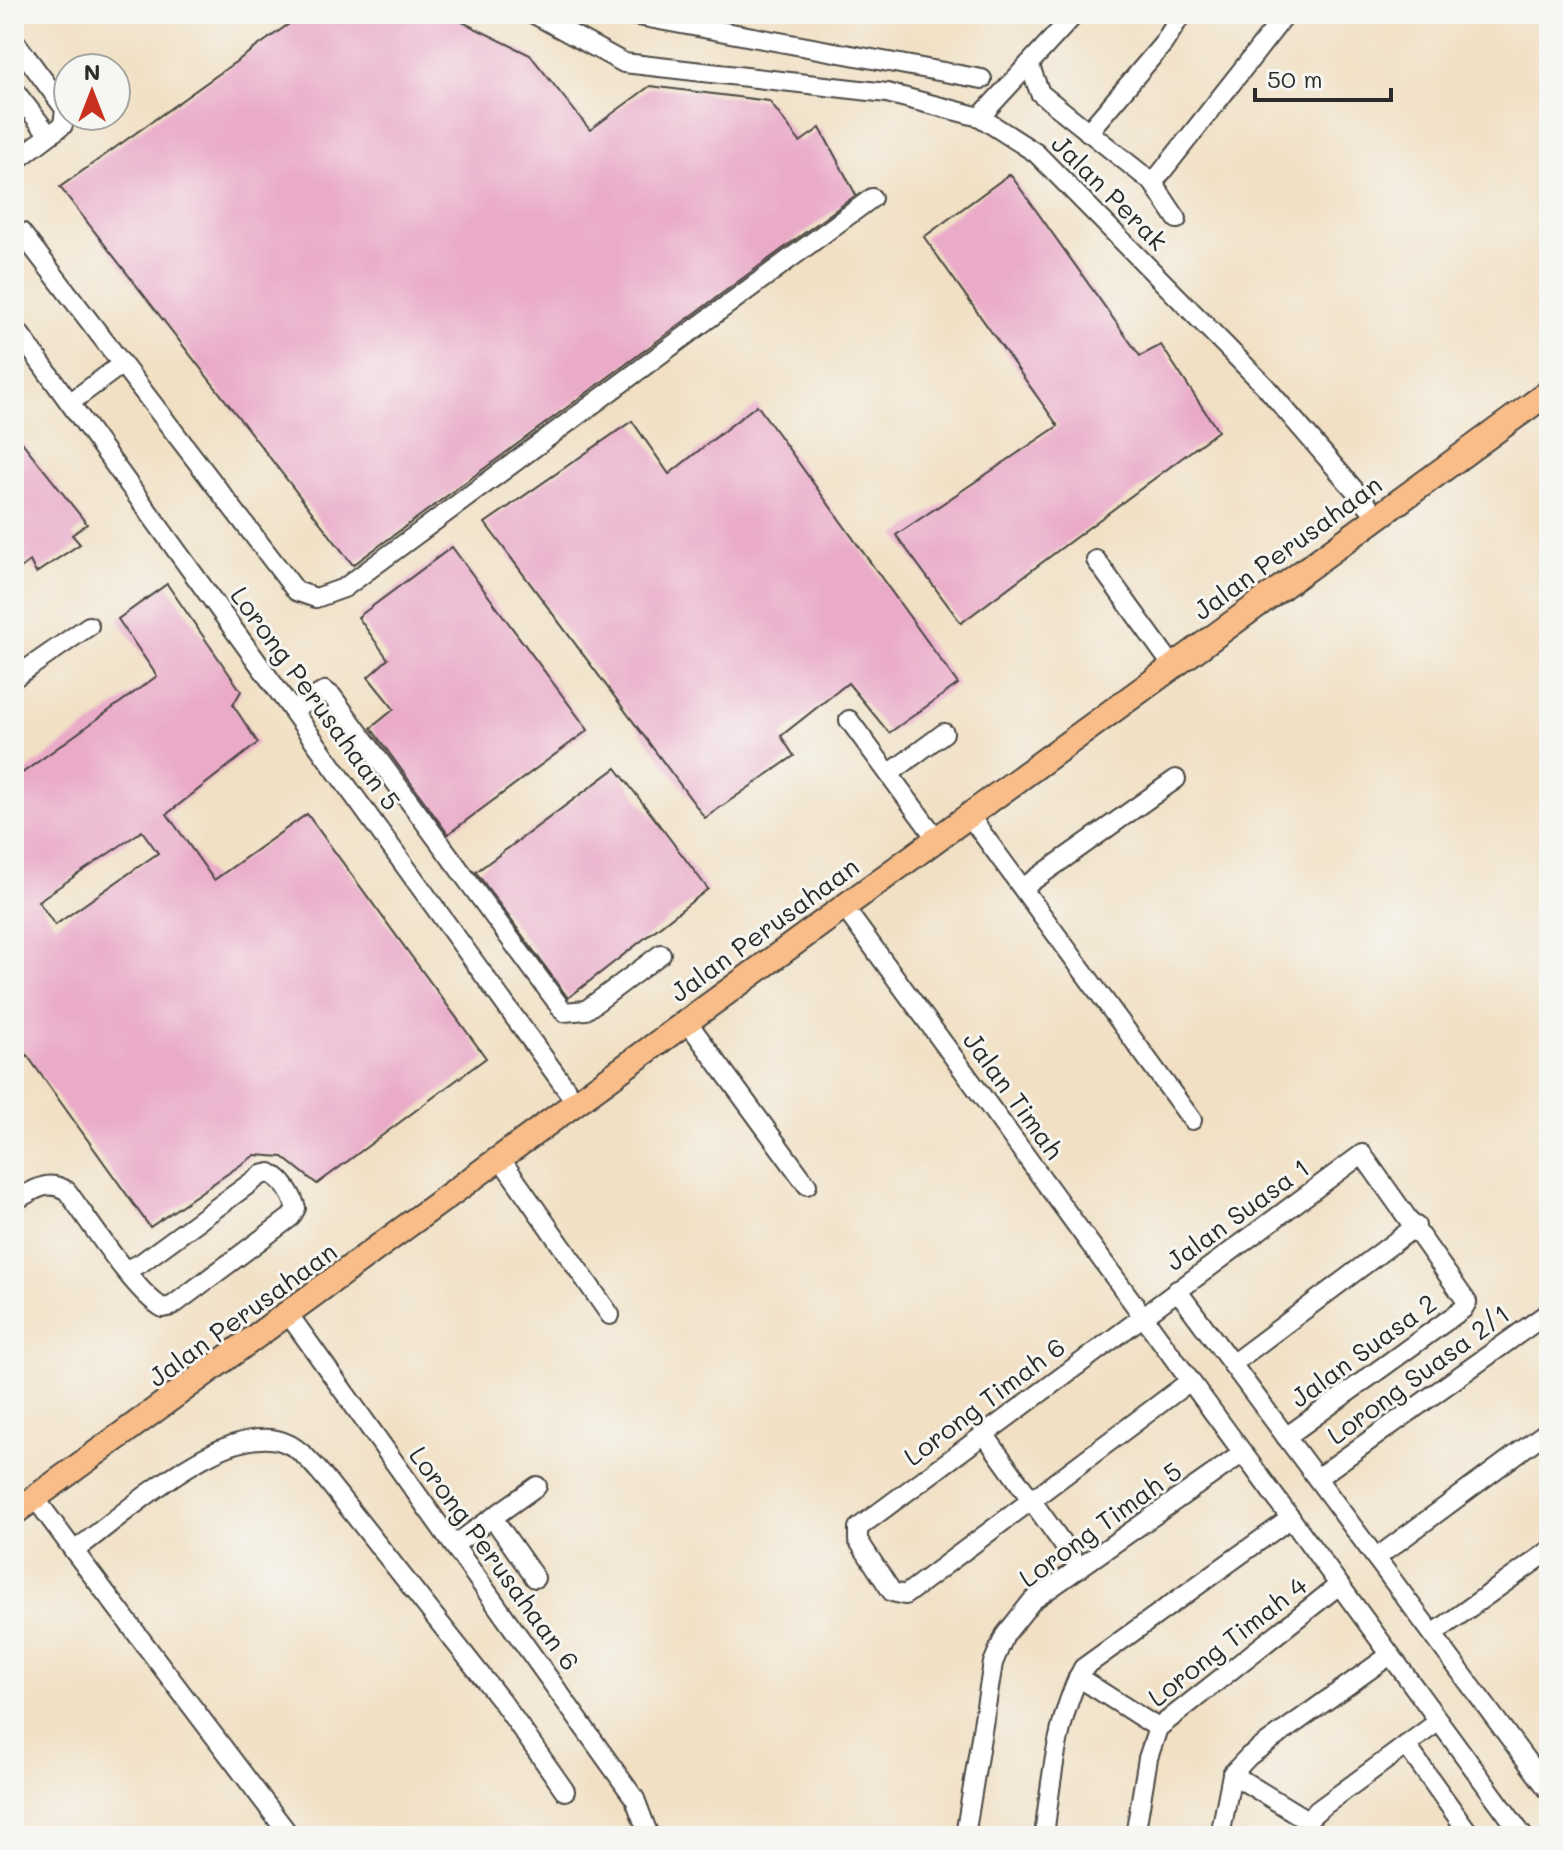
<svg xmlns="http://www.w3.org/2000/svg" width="1563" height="1850" font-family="Mali,sans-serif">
	<rect width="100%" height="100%" fill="#f6f6f2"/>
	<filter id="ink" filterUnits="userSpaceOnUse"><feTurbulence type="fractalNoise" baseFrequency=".0125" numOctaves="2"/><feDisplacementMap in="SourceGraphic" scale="16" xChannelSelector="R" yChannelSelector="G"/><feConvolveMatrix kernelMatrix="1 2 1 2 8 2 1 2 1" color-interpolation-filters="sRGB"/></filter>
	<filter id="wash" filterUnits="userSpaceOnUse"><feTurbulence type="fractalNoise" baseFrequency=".006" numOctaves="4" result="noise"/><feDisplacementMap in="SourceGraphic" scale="32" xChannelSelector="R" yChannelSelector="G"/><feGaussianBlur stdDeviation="1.8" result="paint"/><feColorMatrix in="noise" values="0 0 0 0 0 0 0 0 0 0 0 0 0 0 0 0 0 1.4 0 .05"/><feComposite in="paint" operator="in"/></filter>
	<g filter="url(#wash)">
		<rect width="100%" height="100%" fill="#f1e0c4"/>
		<g id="blocks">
			<g fill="#eaabc9" fill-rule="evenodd">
				<polygon points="303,14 446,14 530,55 590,130 650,86 769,101 800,142 820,128 856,195 353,565 60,187"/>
				<polygon points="1010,174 1140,356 1161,345 1218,431 961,623 896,535 1058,426 924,237"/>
				<polygon points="757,405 958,684 889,733 848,683 781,736 794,756 705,818 485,523 632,421 669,474"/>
				<polygon points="14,432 87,524 72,535 80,544 36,573 30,561 14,573"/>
				<polygon points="452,547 588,730 448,834 371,728 394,709 368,677 388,659 358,617"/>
				<path d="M167 584 241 691 233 705 258 743 167 814 214 880 307 814 486 1058 317 1184 283 1157 255 1155 150 1227 14 1037V779L157 676 118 619ZM142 831 158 853 55 925 38 901Z"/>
				<polygon points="616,768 708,889 568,998 476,872"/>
			</g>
		</g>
	</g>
	<g filter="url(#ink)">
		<use href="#blocks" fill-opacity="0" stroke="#494642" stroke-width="2"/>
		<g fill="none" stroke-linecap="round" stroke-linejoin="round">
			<g stroke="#494642" stroke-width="22">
				<g id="minor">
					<polyline points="534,14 624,63 887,93 980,117 1036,153 1265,386 1377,516"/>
					<polyline points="627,14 982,79"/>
					<polyline points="14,40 65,109 63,125 14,162"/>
					<polyline points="1029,64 1040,93 1153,183 1177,219"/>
					<polyline points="14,90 49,135"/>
					<polyline points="980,117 1075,14"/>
					<polyline points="1088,132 1163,44 1182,14"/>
					<polyline points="1153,183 1286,14"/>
					<polyline points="21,232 296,591 316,598 344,588 872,198"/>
					<polyline points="14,326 575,1101"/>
					<polyline points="71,402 122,364"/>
					<polyline points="1096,560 1172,665"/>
					<polyline points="14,678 89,626"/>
					<polyline points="293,710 325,691 332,696 564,1012 586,1010 661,954"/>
					<polyline points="849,720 936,838"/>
					<polyline points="889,774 944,733"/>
					<polyline points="968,814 1192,1120"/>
					<polyline points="1024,887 1176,779"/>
					<polyline points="843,906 1523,1836"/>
					<polyline points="686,1020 807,1185"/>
					<polyline points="500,1158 610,1315"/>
					<path d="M14 1201C33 1191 47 1178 67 1191 88 1219 136 1294 163 1308L172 1306 291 1217 296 1208C292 1194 283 1180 270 1173L261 1175 141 1263 127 1269"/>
					<polyline points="1177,1290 1549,1791"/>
					<polyline points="289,1315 635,1799 649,1836"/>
					<polyline points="1232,1364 1416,1226"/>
					<polyline points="1190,1381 905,1595 892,1592 858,1540 858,1528 1362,1154 1467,1302 1463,1309 1286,1437"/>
					<polyline points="984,1434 1080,1568"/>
					<polyline points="1317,1478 1549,1312"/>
					<path d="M35 1498 74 1551C123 1516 216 1427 277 1440 297 1444 312 1463 325 1478L503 1703 565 1791"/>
					<polyline points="493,1518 535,1578"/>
					<polyline points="454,1545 537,1486"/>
					<polyline points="74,1551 290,1836"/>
					<polyline points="1376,1558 1549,1430"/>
					<polyline points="1433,1634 1549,1551"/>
					<polyline points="1078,1677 1158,1728"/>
					<polyline points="1406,1745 1471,1836"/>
					<polyline points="1232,1774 1307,1820"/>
					<polyline points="965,1836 993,1663 1005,1635 1032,1601 1243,1453"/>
					<path d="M1044 1836C1051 1781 1057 1717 1083 1668L1291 1518"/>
					<polyline points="1135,1836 1148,1758 1158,1728 1339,1585"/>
					<polyline points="1220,1836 1232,1774 1249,1756 1390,1655"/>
					<polyline points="1302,1836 1307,1820 1318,1810 1439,1721"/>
				</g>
			</g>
			<g stroke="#494642" stroke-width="28">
				<polyline id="major" points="14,1513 1549,392"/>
			</g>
			<use href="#minor" stroke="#fff" stroke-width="18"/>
			<use href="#major" stroke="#f8bd88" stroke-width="24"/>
		</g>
	</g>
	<g text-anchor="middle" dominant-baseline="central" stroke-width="6" stroke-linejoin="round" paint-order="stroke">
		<g font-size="26" fill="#2b2b2b" stroke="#f6f6f2">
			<text transform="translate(1110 192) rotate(45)">Jalan Perak</text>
			<text transform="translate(1287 547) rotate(-36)">Jalan Perusahaan</text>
			<text transform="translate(316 698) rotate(54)">Lorong Perusahaan 5</text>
			<text transform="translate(764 929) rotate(-36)">Jalan Perusahaan</text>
			<text transform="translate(1014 1095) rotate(54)">Jalan Timah</text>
			<text transform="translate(1237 1214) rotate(-36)">Jalan Suasa 1</text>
			<text transform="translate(242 1314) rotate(-36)">Jalan Perusahaan</text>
			<text transform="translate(1363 1350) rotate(-36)">Jalan Suasa 2</text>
			<text transform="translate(1418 1374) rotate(-36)">Lorong Suasa 2/1</text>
			<text transform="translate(984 1401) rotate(-37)">Lorong Timah 6</text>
			<text transform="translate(1100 1524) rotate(-36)">Lorong Timah 5</text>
			<text transform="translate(495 1558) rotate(54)">Lorong Perusahaan 6</text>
			<text transform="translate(1227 1641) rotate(-38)">Lorong Timah 4</text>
		</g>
	</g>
	<rect width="1563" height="1850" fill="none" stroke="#f6f6f2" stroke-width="48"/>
	<g transform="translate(92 92)"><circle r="38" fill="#f6f6f2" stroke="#a5a5a2" stroke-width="2"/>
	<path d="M0-6L14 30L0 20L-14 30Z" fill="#c8321e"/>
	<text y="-12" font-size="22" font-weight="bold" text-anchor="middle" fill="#2b2b2b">N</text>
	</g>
	<path d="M1255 88v12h136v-12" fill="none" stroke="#2b2b2b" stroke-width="4"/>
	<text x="1267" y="88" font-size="24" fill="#2b2b2b" stroke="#f6f6f2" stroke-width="6" paint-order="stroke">50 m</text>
</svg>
